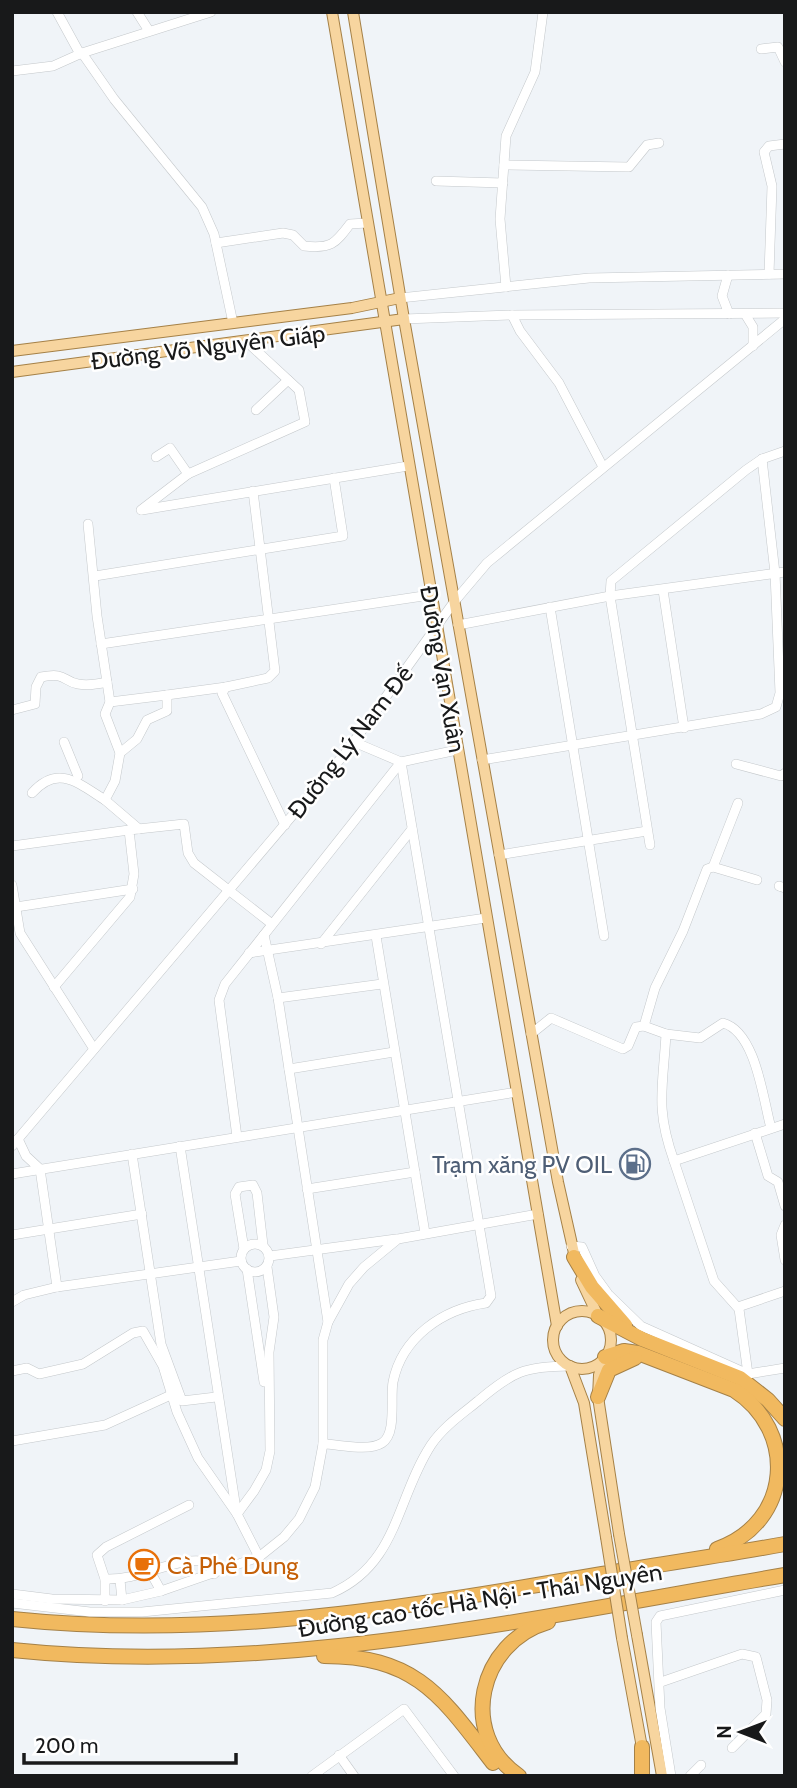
<svg xmlns="http://www.w3.org/2000/svg" width="797" height="1788" font-family="Cabin,sans-serif">
	<rect width="100%" height="100%" fill="#f0f4f8"/>
	<g fill="none" stroke-linecap="round" stroke-linejoin="round">
		<g stroke="#c4c8cb" stroke-width="10">
			<g id="minor">
				<polyline points="57,12 80,54"/>
				<polyline points="137,12 149,31"/>
				<polyline points="761,49 778,47 785,62"/>
				<polyline points="82,53 114,99 202,207 214,234 233,323"/>
				<polyline points="12,71 53,66 82,53 211,12"/>
				<polyline points="504,165 629,167 647,145 659,143"/>
				<polyline points="436,181 503,183"/>
				<path d="M216 243 283 233 293 235 304 246C331 249 335 244 350 224L367 223"/>
				<polyline points="769,274 772,186 764,152 769,146 785,144"/>
				<polyline points="728,275 722,296 729,314"/>
				<polyline points="506,287 500,219 506,136 535,72 543,12"/>
				<polyline points="400,298 589,278 785,274"/>
				<polyline points="745,314 753,327 753,346"/>
				<polyline points="512,315 520,331 559,383 603,467"/>
				<polyline points="404,319 512,315 785,313"/>
				<polyline points="256,410 288,380"/>
				<polyline points="156,457 170,448 188,474"/>
				<polyline points="253,491 275,671 268,678 226,687 222,693 285,825"/>
				<polyline points="141,510 188,474 305,422 299,390 247,342"/>
				<polyline points="142,510 408,466"/>
				<polyline points="88,524 97,616 110,702 167,695 167,711 147,720 137,739 120,753 115,781 105,800 139,829"/>
				<polyline points="95,576 343,536 334,478"/>
				<polyline points="663,590 684,728"/>
				<polyline points="550,607 604,936"/>
				<polyline points="458,625 610,596 785,572"/>
				<polyline points="101,644 430,595"/>
				<polyline points="167,695 226,687"/>
				<polyline points="110,702 105,714 120,753"/>
				<path d="M12 710 35 704 36 687 41 677C67 672 62 681 78 684 88 686 98 684 107 682"/>
				<polyline points="64,742 78,776"/>
				<polyline points="482,760 761,714 776,707 780,693 775,573 762,459"/>
				<polyline points="736,764 781,776 785,773"/>
				<path d="M32 793C58 764 78 783 105 800"/>
				<polyline points="650,845 610,596 611,581 746,470 762,459 785,451"/>
				<polyline points="12,846 129,830"/>
				<polyline points="499,855 647,831"/>
				<polyline points="713,867 738,803"/>
				<path d="M757 880 713 867 707 869 683 931 655 988 644 1026 666 1034C663 1088 655 1108 674 1161L785 1124"/>
				<polyline points="12,885 20,933 94,1049"/>
				<polyline points="779,886 785,888"/>
				<polyline points="16,907 133,889"/>
				<polyline points="264,935 278,998 328,1322"/>
				<polyline points="376,936 425,1233"/>
				<polyline points="321,944 412,829"/>
				<polyline points="249,953 486,918"/>
				<polyline points="54,987 130,897 134,874 129,830 184,824 188,853 194,863 272,924"/>
				<polyline points="278,998 382,984"/>
				<polyline points="531,1034 551,1018 623,1049 628,1046 636,1027 644,1026"/>
				<path d="M666 1034 700 1038 723 1023C756 1032 763 1099 771 1128"/>
				<polyline points="289,1069 394,1052"/>
				<polyline points="755,1133 768,1176 778,1182 785,1206"/>
				<polyline points="237,1137 219,1000 225,984 401,762 457,750"/>
				<polyline points="18,1139 26,1156 40,1169 57,1287"/>
				<polyline points="12,1146 347,751 454,602 487,563 785,319"/>
				<polyline points="180,1146 236,1509"/>
				<polyline points="132,1154 161,1344 182,1401 216,1397"/>
				<polyline points="674,1161 714,1281 739,1309 748,1374"/>
				<polyline points="12,1174 517,1092"/>
				<polyline points="307,1189 415,1172"/>
				<polyline points="785,1225 781,1235 785,1260"/>
				<polyline points="12,1235 142,1214"/>
				<circle cx="255" cy="1258" r="14"/>
				<polyline points="571,1246 582,1247 595,1276 608,1294 641,1326 748,1374 785,1368"/>
				<polyline points="244,1249 235,1194 239,1187 253,1185 257,1193 263,1245"/>
				<polyline points="270,1256 396,1239"/>
				<polyline points="247,1269 264,1382"/>
				<polyline points="12,1302 24,1295 57,1287 241,1261"/>
				<polyline points="738,1307 785,1291"/>
				<polyline points="12,1371 27,1368 39,1374 83,1364 133,1333 143,1331 163,1366 177,1412 198,1458 237,1514 259,1557"/>
				<polyline points="12,1441 105,1425 173,1394"/>
				<path d="M323 1444C338 1444 368 1452 382 1443 397 1434 390 1398 393 1382 402 1337 443 1309 486 1303L491 1296 401 762 354 742"/>
				<polyline points="237,1514 254,1491 266,1470 270,1451 269,1352 274,1317 267,1267"/>
				<polyline points="151,1573 161,1591"/>
				<path d="M105 1579C141 1581 177 1555 207 1562L214 1574"/>
				<polyline points="120,1580 122,1600"/>
				<polyline points="12,1594 52,1599 122,1600 161,1591 259,1557 284,1537 299,1519 315,1487 323,1444 323,1340 328,1322 349,1284 364,1267 398,1239 538,1214"/>
				<polyline points="105,1601 105,1579 97,1555 106,1547 189,1505"/>
				<path d="M12 1603 90 1612H142L332 1593C398 1564 396 1499 431 1445 443 1427 462 1414 478 1401 512 1372 525 1366 570 1366"/>
				<polyline points="661,1682 742,1654 756,1657 767,1700 766,1714 732,1748"/>
				<polyline points="339,1755 354,1776"/>
				<polyline points="312,1776 404,1709 454,1776"/>
				<polyline points="671,1776 660,1708 656,1622 660,1616 785,1590"/>
				<polyline points="690,1776 701,1765"/>
			</g>
		</g>
		<g stroke="#a58147" stroke-width="12">
			<g id="major">
				<polyline points="332,12 557,1326"/>
				<polyline points="353,12 404,319 558,1182 576,1262"/>
				<polyline points="12,351 352,308 400,298"/>
				<polyline points="12,372 404,319"/>
				<polyline points="581,1280 598,1316"/>
				<circle cx="582" cy="1340" r="29"/>
				<polyline points="605,1358 599,1375 598,1397 619,1534"/>
				<polyline points="570,1366 584,1403 606,1537"/>
				<polyline points="637,1635 662,1776"/>
				<polyline points="622,1638 643,1753"/>
			</g>
		</g>
		<g stroke="#a58147" stroke-width="16">
			<g id="highway">
				<polyline points="574,1257 592,1287 625,1325"/>
				<polyline points="598,1316 642,1339 740,1378 768,1400 785,1419"/>
				<path d="M605 1357 624 1351 638 1353 734 1390C797 1430 793 1522 717 1549"/>
				<polyline points="598,1397 609,1370 635,1358"/>
				<path d="M12 1619C213 1640 404 1608 602 1574 663 1564 724 1555 785 1544"/>
				<path d="M12 1650C272 1677 530 1618 785 1575"/>
				<path d="M324 1656C417 1656 442 1697 493 1763"/>
				<path d="M519 1776C457 1734 479 1642 548 1622"/>
				<polyline points="642,1776 642,1747"/>
			</g>
		</g>
		<use href="#minor" stroke="#fff" stroke-width="9"/>
		<use href="#major" stroke="#f7d59f" stroke-width="10"/>
		<use href="#highway" stroke="#f1b95f" stroke-width="14"/>
		<g stroke="#a58147" stroke-width="12" stroke-linecap="butt">
			<g id="major-bridge">
				<polyline points="619,1534 637,1635"/>
				<polyline points="606,1537 622,1638"/>
			</g>
		</g>
		<use href="#major-bridge" stroke="#f7d59f" stroke-width="10"/>
	</g>
	<defs>
		<g id="fuel-ring" transform="scale(1.575)"><circle r="9.5" fill="#fff" stroke="#5c6f8a" stroke-width="1.5"/><path d="M-5.5-6h7V0h2V4h1.3V-2.5L3-4.5l.8-.8L6-3V5H2.5V1h-1V6h-7ZM-4.2-4.7v3.2H.2V-4.7Z" fill="#5c6f8a"/></g>
		<g id="cafe-ring" transform="scale(1.575)"><circle r="9.5" fill="#fff" stroke="#e8710a" stroke-width="1.5"/><path d="M-5.5-4.5H6V0H3Q3 3.5 0 3.5H-2.5Q-5.5 3.5-5.5 0ZM3-3.2v2h1.7v-2ZM-6 4.5H4V6H-6Z" fill="#e8710a"/></g>
	</defs>
	<g fill-rule="evenodd">
		<use href="#fuel-ring" x="635" y="1164"/>
		<use href="#cafe-ring" x="144" y="1565"/>
	</g>
	<g text-anchor="middle" dominant-baseline="central" stroke-width="5" stroke-linejoin="round" paint-order="stroke">
		<g font-size="24" fill="#18191a" stroke="#fff">
			<text transform="translate(208 347) rotate(-7)">Đường Võ Nguyên Giáp</text>
			<text transform="translate(443 669) rotate(80)">Đường Vạn Xuân</text>
			<text transform="translate(350 742) rotate(-52)">Đường Lý Nam Đế</text>
			<text transform="translate(480 1600) rotate(-9)">Đường cao tốc Hà Nội - Thái Nguyên</text>
		</g>
		<g font-size="24" fill="#4e5e75" stroke="#fff" text-anchor="end">
			<text x="612" y="1164">Trạm xăng PV OIL</text>
		</g>
		<g font-size="24" fill="#c56008" stroke="#fff" text-anchor="start">
			<text x="167" y="1565">Cà Phê Dung</text>
		</g>
	</g>
	<rect width="797" height="1788" fill="none" stroke="#18191a" stroke-width="28"/>
	<g transform="translate(741 1732) rotate(270)" stroke="#ffffff" stroke-width="5" paint-order="stroke">
	<path d="M0-5L12 26L0 18L-12 26Z" fill="#18191a"/>
	<text y="-10" font-size="19" font-weight="bold" text-anchor="middle" fill="#18191a">N</text>
	</g>
	<path d="M24 1753v10h212v-10" fill="none" stroke="#18191a" stroke-width="3.5"/>
	<text x="35" y="1753" font-size="21" fill="#18191a" stroke="#ffffff" stroke-width="5" paint-order="stroke">200 m</text>
</svg>
